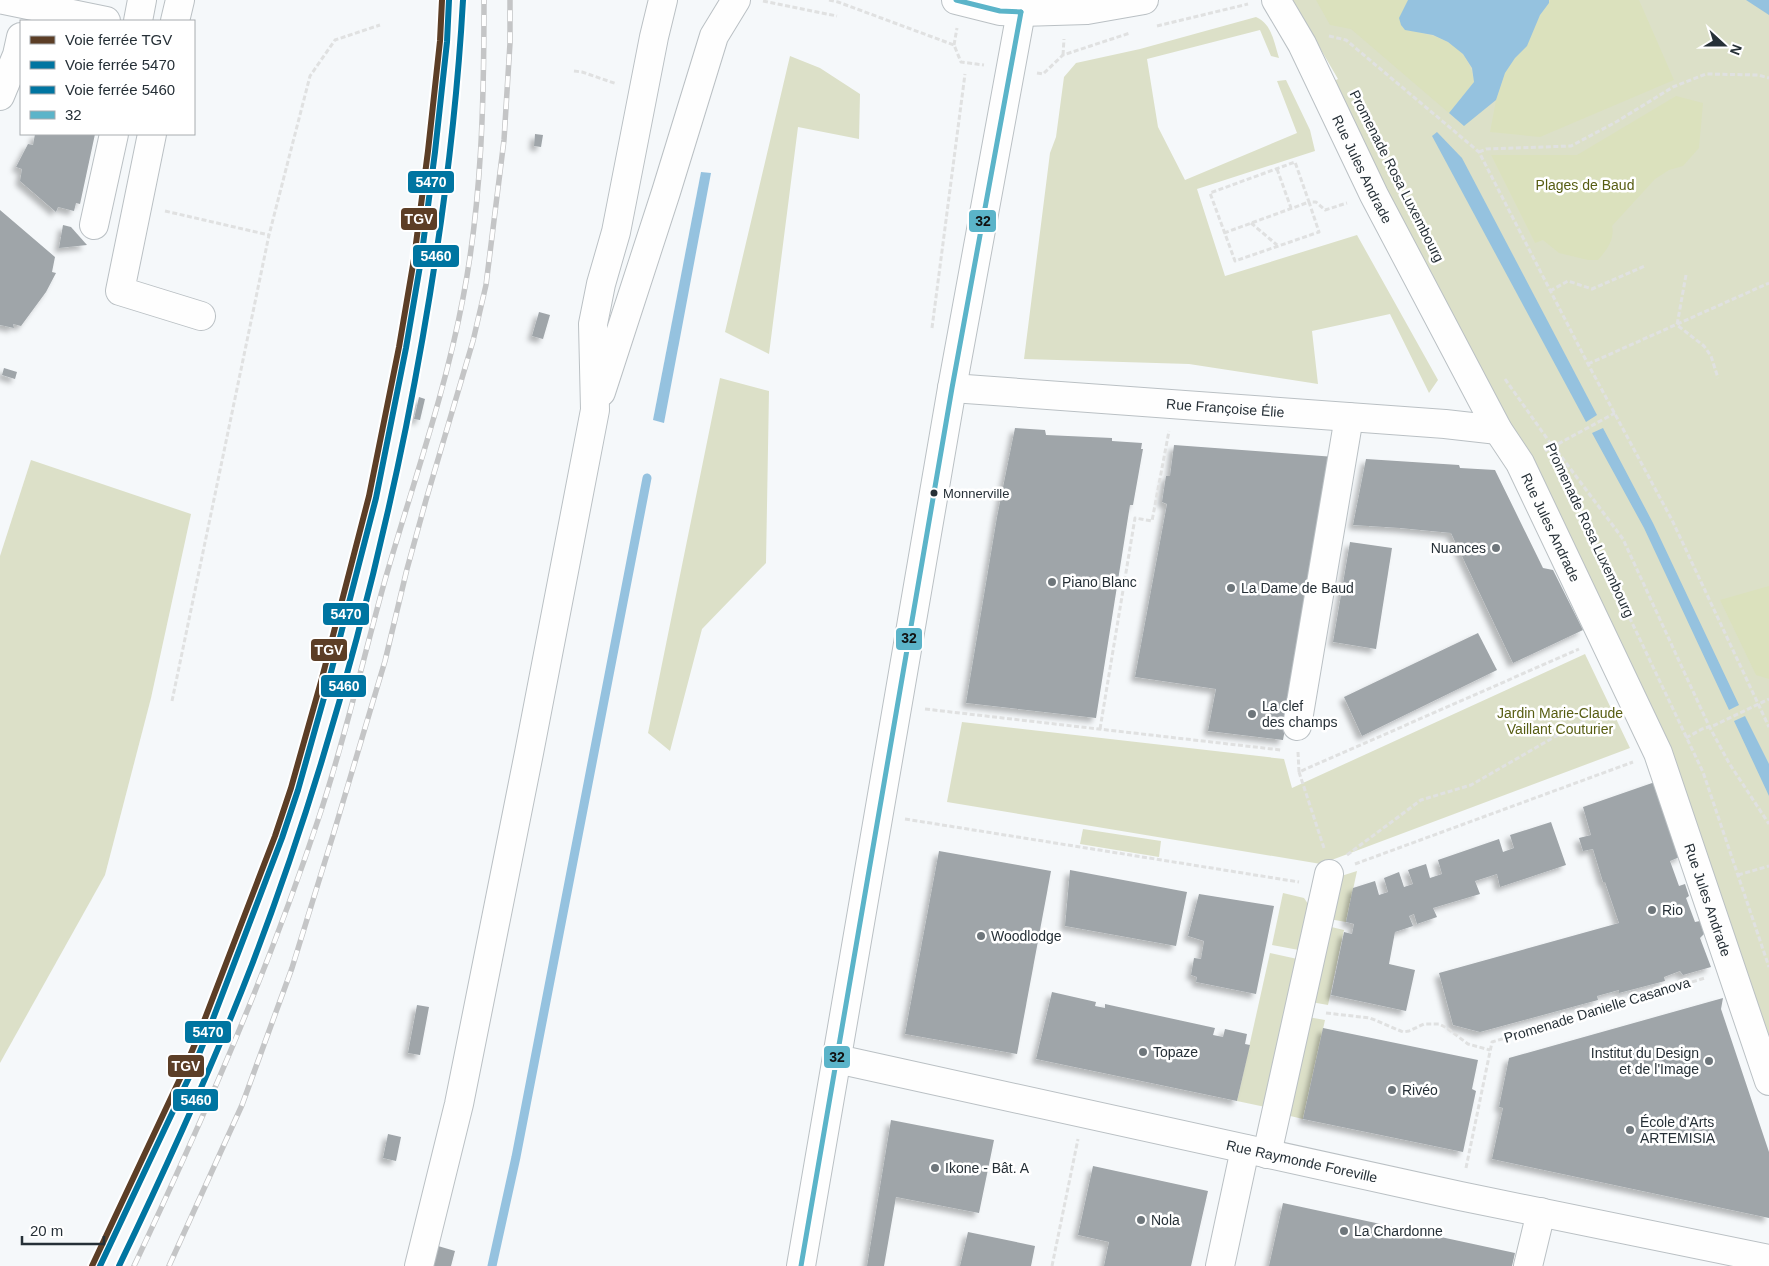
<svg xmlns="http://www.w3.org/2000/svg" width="1769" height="1266" font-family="Arial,sans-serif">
	<defs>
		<filter id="shadow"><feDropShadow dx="-4.5" dy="4.5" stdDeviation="2.5" flood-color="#0004"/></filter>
	</defs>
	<rect width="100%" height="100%" fill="#f5f8fa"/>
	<g fill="#dce0c8">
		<polygon points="1292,0 1769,0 1769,1044 1678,773 1324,86 1338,79"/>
		<path d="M1256 17C1272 24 1274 42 1279 58L1271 56 1260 30 1147 59 1158 127 1185 180 1297 133 1277 81 1286 80 1310 130 1315 151 1197 189 1225 276 1357 235 1438 380 1429 393 1390 314 1312 331 1318 384 1189 364 1024 359 1050 153 1056 137 1064 77 1076 63 1140 49Z"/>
		<polygon points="790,56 820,68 860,94 859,139 798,127 769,354 725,332"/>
		<polygon points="720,378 769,391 766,563 702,629 670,751 648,733"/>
		<polygon points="31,460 191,514 151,698 105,875 0,1063 0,556"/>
		<polygon points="1585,654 1630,748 1321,864 947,802 962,722 1284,759 1292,788"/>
		<polygon points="1083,829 1161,841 1159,857 1080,844"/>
		<polygon points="1357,871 1346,922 1329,919 1338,877"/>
		<polygon points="1283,893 1304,898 1313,911 1304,951 1272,945"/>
		<polygon points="1327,926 1344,930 1328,1005 1311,1002"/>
		<polygon points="1270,953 1302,960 1270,1108 1237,1101"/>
		<polygon points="1308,1017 1325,1020 1303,1119 1286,1115"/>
	</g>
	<g fill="#dbe1bd">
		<path d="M1316 0H1408L1405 30C1439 35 1469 44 1474 82L1449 113 1351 29 1330 25Z"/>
		<polygon points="1549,0 1639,0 1674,80 1540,137 1490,132 1496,100 1505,73 1515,58 1527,45 1540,15 1549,3"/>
		<path d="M1676 96 1703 103 1699 148 1683 166 1669 170 1655 179 1612 226C1615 239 1607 250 1598 260H1588L1559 253 1543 240 1535 243 1491 155H1577Z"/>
		<polygon points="1769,586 1769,679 1756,675 1720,600"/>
	</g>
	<g fill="#95c2df">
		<polygon points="1408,0 1549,0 1549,3 1540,15 1527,46 1515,58 1505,73 1496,100 1464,126 1449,113 1474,82 1472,68 1463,54 1448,42 1433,35 1405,30 1401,25 1399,18"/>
		<polygon points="1746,0 1769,0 1769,15"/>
		<polygon points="1437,132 1462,158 1597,415 1586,422 1432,136"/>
		<polygon points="701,172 711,173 664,423 653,420"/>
		<polygon points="1603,428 1653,523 1739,705 1729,710 1644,528 1592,433"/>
		<polygon points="1745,716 1769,764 1769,796 1734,721"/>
	</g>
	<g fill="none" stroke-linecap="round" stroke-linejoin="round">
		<polyline stroke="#95c2df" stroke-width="9" points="492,1266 516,1157 647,478"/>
	</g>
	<g fill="#9fa5a9" filter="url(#shadow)">
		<polygon points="35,134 95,134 80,204 76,203 74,211 58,207 56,212 20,181 22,169 16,167 28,144 33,145"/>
		<polygon points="535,134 543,135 541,147 534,146"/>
		<polygon points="0,210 55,257 52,272 56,273 46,292 21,326 13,324 14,328 0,325"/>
		<polygon points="63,225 71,227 87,245 59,248"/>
		<polygon points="539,312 550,315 543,339 532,336"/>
		<polygon points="4,368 17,372 15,379 2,375"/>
		<polygon points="419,397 425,399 420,420 414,419"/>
		<polygon points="1015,428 1045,430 1046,435 1112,438 1112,441 1142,443 1141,449 1143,449 1133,505 1130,505 1096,718 966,703 997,517"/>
		<polygon points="1174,445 1335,457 1283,740 1208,731 1216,689 1135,677 1167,504 1162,502 1166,476 1170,476"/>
		<polygon points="1366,459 1459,465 1460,468 1495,470 1543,568 1553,570 1583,630 1513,663 1451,533 1400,528 1353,525"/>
		<polygon points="1350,542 1392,548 1376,649 1333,642"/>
		<polygon points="1478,633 1497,670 1362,736 1344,697"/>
		<polygon points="1655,782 1682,856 1670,861 1679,886 1685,884 1689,896 1686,898 1695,922 1700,921 1704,934 1700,938 1711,967 1683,975 1680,971 1664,977 1665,981 1619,993 1619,990 1597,996 1598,1000 1480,1032 1453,1025 1439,973 1619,923 1605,882 1603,882 1593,849 1583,851 1579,838 1591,835 1583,807"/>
		<polygon points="1551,822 1566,865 1500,887 1497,874 1475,881 1480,894 1433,908 1437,917 1417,924 1414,914 1409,916 1413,926 1395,932 1389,964 1415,970 1406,1011 1331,995 1344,932 1352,934 1354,924 1346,922 1353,888 1375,881 1379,895 1388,892 1384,878 1399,872 1404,887 1413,884 1408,870 1426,864 1430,878 1442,874 1438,860 1499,839 1503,852 1514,848 1510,835"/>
		<polygon points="939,851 1051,871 1017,1054 905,1034"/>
		<polygon points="1070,870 1187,892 1176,946 1065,926"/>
		<polygon points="1199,894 1274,906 1256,994 1196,982 1197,977 1191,975 1194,958 1201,959 1204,941 1188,936"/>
		<polygon points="1052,992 1096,1002 1095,1006 1105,1008 1105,1004 1215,1028 1213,1035 1223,1037 1225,1029 1247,1034 1245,1044 1250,1045 1237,1101 1036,1059"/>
		<polygon points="1723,998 1721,1009 1769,1152 1769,1218 1492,1159 1503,1108 1499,1107 1509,1058"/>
		<polygon points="417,1005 429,1007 420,1055 408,1053"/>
		<polygon points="1323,1028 1478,1060 1472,1089 1476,1091 1463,1152 1303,1119"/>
		<polygon points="891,1120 994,1140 979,1213 896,1197 884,1266 867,1266"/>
		<polygon points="388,1134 401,1137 396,1161 383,1158"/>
		<polygon points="1093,1166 1208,1191 1191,1266 1104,1266 1109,1242 1078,1235"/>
		<polygon points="1283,1203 1515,1253 1512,1266 1269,1266"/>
		<polygon points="968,1232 1035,1246 1031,1266 960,1266"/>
		<polygon points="438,1246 455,1251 451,1266 433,1266"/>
	</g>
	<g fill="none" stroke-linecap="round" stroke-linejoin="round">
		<g stroke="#bac0c4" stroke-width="30">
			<g id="minor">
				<polyline points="4,0 106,21"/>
				<path id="s1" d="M1276 0 1302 44 1374 195 1498 430 1520 463 1658 753 1769 1081"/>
				<polyline points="138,21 142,0"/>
				<polyline points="175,21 180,0"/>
				<polyline points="0,96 17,55 21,37"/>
				<polyline points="152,134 120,291 201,316"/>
				<polyline points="94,225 114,134"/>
				<path id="s2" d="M952 388 1445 424 1498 430"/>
				<polyline points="601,392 666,192 714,36 736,0"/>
				<polyline points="1297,726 1349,417"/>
				<path id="s3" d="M837 1059 1460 1196 1769 1259"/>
				<polyline points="1267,1154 1329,874"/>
				<polyline points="419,1266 459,1104 529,753 595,410 593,324 601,284 616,232 654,37 663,0"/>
				<polyline points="801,1266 952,388 1021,12"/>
				<polyline points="1220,1266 1245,1149"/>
				<polyline points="1528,1266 1541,1212"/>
			</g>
		</g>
		<g stroke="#bac0c4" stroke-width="30">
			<polyline id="major" points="956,0 1000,11 1021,12 1087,10 1144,0"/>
		</g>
		<g stroke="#e0e1e1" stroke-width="3" stroke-dasharray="5 2.5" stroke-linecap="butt">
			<polyline points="829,0 838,2 954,45 961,62 984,65"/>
			<polyline points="763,1 837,16"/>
			<polyline points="1157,26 1248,4"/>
			<polyline points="1329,36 1346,40 1479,152 1588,364 1672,520 1769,727"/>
			<polyline points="954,45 957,28"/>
			<polyline points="1063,55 1064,39"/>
			<polyline points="574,71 582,72 617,84"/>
			<polyline points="1037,73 1043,74 1063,55 1130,33"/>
			<polyline points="1479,152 1486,149 1571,146 1616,122 1673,87 1706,74 1758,75 1769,78"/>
			<polyline points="1277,169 1291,208"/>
			<polyline points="165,211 269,235"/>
			<polyline points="1251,223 1277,245"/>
			<polyline points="1224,233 1309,202 1319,232 1235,261 1210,193 1295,162 1309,202 1316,202 1325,210 1347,203"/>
			<polyline points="1686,275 1677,325 1704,346 1711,356 1718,378"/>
			<polyline points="1550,291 1568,281 1592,289 1645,266"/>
			<polyline points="932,328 965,74"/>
			<polyline points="1588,364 1769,283"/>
			<polyline points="1505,379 1553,447 1595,545 1703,772 1769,967"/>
			<polyline points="1545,451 1615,413"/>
			<polyline points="1557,451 1623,539 1709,726 1729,763 1769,824"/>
			<polyline points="172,701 269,235 310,76 335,40 380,25"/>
			<polyline points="925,709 1281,750"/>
			<polyline points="1100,729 1135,518 1152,521 1169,431"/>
			<polyline points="1686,738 1702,729 1715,725 1769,699"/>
			<polyline points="1298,752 1299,772 1579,649"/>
			<polyline points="1299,772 1324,848"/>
			<polyline points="905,819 1299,882"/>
			<polyline points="1347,855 1421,800 1471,785 1570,728 1608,709"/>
			<polyline points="1355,864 1633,762"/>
			<polyline points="1738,875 1769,866"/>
			<polyline points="1326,1013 1370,1018 1403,1032 1409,1031 1424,1024 1439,1024 1447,1028 1468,1044 1490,1050"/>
			<polyline points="1466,1168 1492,1042 1705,978"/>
			<polyline points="1052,1266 1078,1139"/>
		</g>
		<use href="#minor" stroke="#fefefe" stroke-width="28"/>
		<use href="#major" stroke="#fefefe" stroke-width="28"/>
		<g stroke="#c4c5c6" stroke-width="5.5">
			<g id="rail">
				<path d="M134 1266C203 1120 268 971 319 817 345 739 363 659 385 580 412 486 445 394 463 298 482 200 484 100 484 0"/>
				<polyline points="169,1266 242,1105 292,968 334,832 385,661 407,569 426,500 473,341 486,285 504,140 510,43 510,0"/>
			</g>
		</g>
		<use href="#rail" stroke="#fff" stroke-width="4" stroke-dasharray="11" stroke-linecap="butt"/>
		<g stroke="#fff" stroke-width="9">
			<g id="bus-1">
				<polyline points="956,0 1000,11 1021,12"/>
				<polyline points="801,1266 952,388 1021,12"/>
			</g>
		</g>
		<use href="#bus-1" stroke="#5bb4c9" stroke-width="5"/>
		<g stroke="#fff" stroke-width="10">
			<polyline id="rail-1" points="92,1266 185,1068 199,1034 275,836 291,788 322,678 369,496 399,347 414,259 428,151 440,41 442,0"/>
		</g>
		<g stroke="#fff" stroke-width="10">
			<polyline id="rail-2" points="100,1266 192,1071 206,1037 282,838 298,790 329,680 376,498 406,348 421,260 435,152 447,42 449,0"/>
		</g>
		<g stroke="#fff" stroke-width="10">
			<path id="rail-3" d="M119 1266C167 1166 213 1066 253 962 319 789 369 609 406 427 434 286 455 144 463 0"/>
		</g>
		<use href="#rail-1" stroke="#5c3e26" stroke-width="6"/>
		<use href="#rail-2" stroke="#0075a1" stroke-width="6"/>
		<use href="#rail-3" stroke="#0075a1" stroke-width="6"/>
	</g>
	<circle fill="#263037" stroke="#fff" stroke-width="2" cx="934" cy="493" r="4.5"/>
	<g fill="#6e767b" stroke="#fff" stroke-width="2">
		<circle cx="1496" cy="548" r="5"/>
		<circle cx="1052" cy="582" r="5"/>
		<circle cx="1231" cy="588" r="5"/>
		<circle cx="1252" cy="714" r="5"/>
		<circle cx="1652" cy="910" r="5"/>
		<circle cx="981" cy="936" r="5"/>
		<circle cx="1143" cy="1052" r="5"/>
		<circle cx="1709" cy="1061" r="5"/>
		<circle cx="1392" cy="1090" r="5"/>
		<circle cx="1630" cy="1130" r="5"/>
		<circle cx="935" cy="1168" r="5"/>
		<circle cx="1141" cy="1220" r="5"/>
		<circle cx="1344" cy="1231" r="5"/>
	</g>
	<g text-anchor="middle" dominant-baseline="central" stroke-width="5" stroke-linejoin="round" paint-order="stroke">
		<g font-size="13" fill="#263037" stroke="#fff" text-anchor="start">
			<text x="943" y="493">Monnerville</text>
		</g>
		<g font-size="14" fill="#263037" stroke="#fff">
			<text stroke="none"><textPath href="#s1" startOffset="190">Rue Jules Andrade</textPath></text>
			<text transform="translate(1397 176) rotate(63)">Promenade Rosa Luxembourg</text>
			<text stroke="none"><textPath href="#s2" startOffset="274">Rue Françoise Élie</textPath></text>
			<text stroke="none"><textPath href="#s1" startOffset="595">Rue Jules Andrade</textPath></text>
			<text transform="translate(1590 530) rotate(65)">Promenade Rosa Luxembourg</text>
			<text stroke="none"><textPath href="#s1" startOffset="1000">Rue Jules Andrade</textPath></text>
			<text transform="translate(1597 1010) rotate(-17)">Promenade Danielle Casanova</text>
			<text stroke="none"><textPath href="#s3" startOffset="476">Rue Raymonde Foreville</textPath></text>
		</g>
		<g font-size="14" fill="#575d12" stroke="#fff">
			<text x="1585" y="185">Plages de Baud</text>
			<text x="1560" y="713">Jardin Marie-Claude<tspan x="1560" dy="16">Vaillant Couturier</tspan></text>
		</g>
		<g font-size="14" fill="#263037" stroke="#fff" text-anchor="start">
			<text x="1486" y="548" text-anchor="end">Nuances</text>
			<text x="1062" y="582">Piano Blanc</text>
			<text x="1241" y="588">La Dame de Baud</text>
			<text x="1262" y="706">La clef<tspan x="1262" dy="16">des champs</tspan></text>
			<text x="1662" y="910">Rio</text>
			<text x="991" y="936">Woodlodge</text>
			<text x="1153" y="1052">Topaze</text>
			<text x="1699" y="1053" text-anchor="end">Institut du Design<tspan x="1699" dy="16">et de l'Image</tspan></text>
			<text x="1402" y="1090">Rivéo</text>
			<text x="1640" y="1122">École d'Arts<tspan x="1640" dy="16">ARTEMISIA</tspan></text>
			<text x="945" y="1168">Ikone - Bât. A</text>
			<text x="1151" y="1220">Nola</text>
			<text x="1354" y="1231">La Chardonne</text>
		</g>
	</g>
	<g stroke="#fff" stroke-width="2">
		<rect x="407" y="170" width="48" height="24" rx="5" fill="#0075a1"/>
		<rect x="400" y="207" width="38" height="24" rx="5" fill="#5c3e26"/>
		<rect x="968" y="209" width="29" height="24" rx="5" fill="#5bb4c9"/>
		<rect x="412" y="244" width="48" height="24" rx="5" fill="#0075a1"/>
		<rect x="322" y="602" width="48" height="24" rx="5" fill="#0075a1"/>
		<rect x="895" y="627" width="28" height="24" rx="5" fill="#5bb4c9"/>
		<rect x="310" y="638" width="38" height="24" rx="5" fill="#5c3e26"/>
		<rect x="320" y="674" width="47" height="24" rx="5" fill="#0075a1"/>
		<rect x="184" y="1020" width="48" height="24" rx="5" fill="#0075a1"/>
		<rect x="823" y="1045" width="28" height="24" rx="5" fill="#5bb4c9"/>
		<rect x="167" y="1054" width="38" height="24" rx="5" fill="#5c3e26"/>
		<rect x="172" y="1088" width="47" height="24" rx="5" fill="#0075a1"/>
	</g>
	<g font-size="14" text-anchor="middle" font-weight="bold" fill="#fff">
		<text x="431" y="187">5470</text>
		<text x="419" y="224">TGV</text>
		<text x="436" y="261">5460</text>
		<text x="346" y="619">5470</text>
		<text x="329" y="655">TGV</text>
		<text x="344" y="691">5460</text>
		<text x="208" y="1037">5470</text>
		<text x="186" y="1071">TGV</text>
		<text x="196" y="1105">5460</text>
	</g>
	<g font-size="14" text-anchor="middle" font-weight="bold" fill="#111">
		<text x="983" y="226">32</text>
		<text x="909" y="643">32</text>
		<text x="837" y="1062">32</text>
	</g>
	<rect x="20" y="20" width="175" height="115" fill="#ffffff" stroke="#a8acaf"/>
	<rect x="30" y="36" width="25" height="8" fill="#5c3e26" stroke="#a8acaf"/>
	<text x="65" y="45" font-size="15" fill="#263037">Voie ferrée TGV</text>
	<rect x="30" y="61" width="25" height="8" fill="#0075a1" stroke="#a8acaf"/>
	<text x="65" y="70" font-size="15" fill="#263037">Voie ferrée 5470</text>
	<rect x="30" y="86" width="25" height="8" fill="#0075a1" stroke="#a8acaf"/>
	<text x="65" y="95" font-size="15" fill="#263037">Voie ferrée 5460</text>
	<rect x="30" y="111" width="25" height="8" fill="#5bb4c9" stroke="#a8acaf"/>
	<text x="65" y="120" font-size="15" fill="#263037">32</text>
	<g transform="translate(1724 45) rotate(111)" stroke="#ffffff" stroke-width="4" paint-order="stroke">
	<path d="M0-4L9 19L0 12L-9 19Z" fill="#263037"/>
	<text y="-8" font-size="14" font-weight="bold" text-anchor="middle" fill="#263037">N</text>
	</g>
	<path d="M22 1236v8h82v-8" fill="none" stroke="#263037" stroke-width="2.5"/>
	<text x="30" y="1236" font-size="15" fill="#263037" stroke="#ffffff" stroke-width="4" paint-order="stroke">20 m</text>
</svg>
